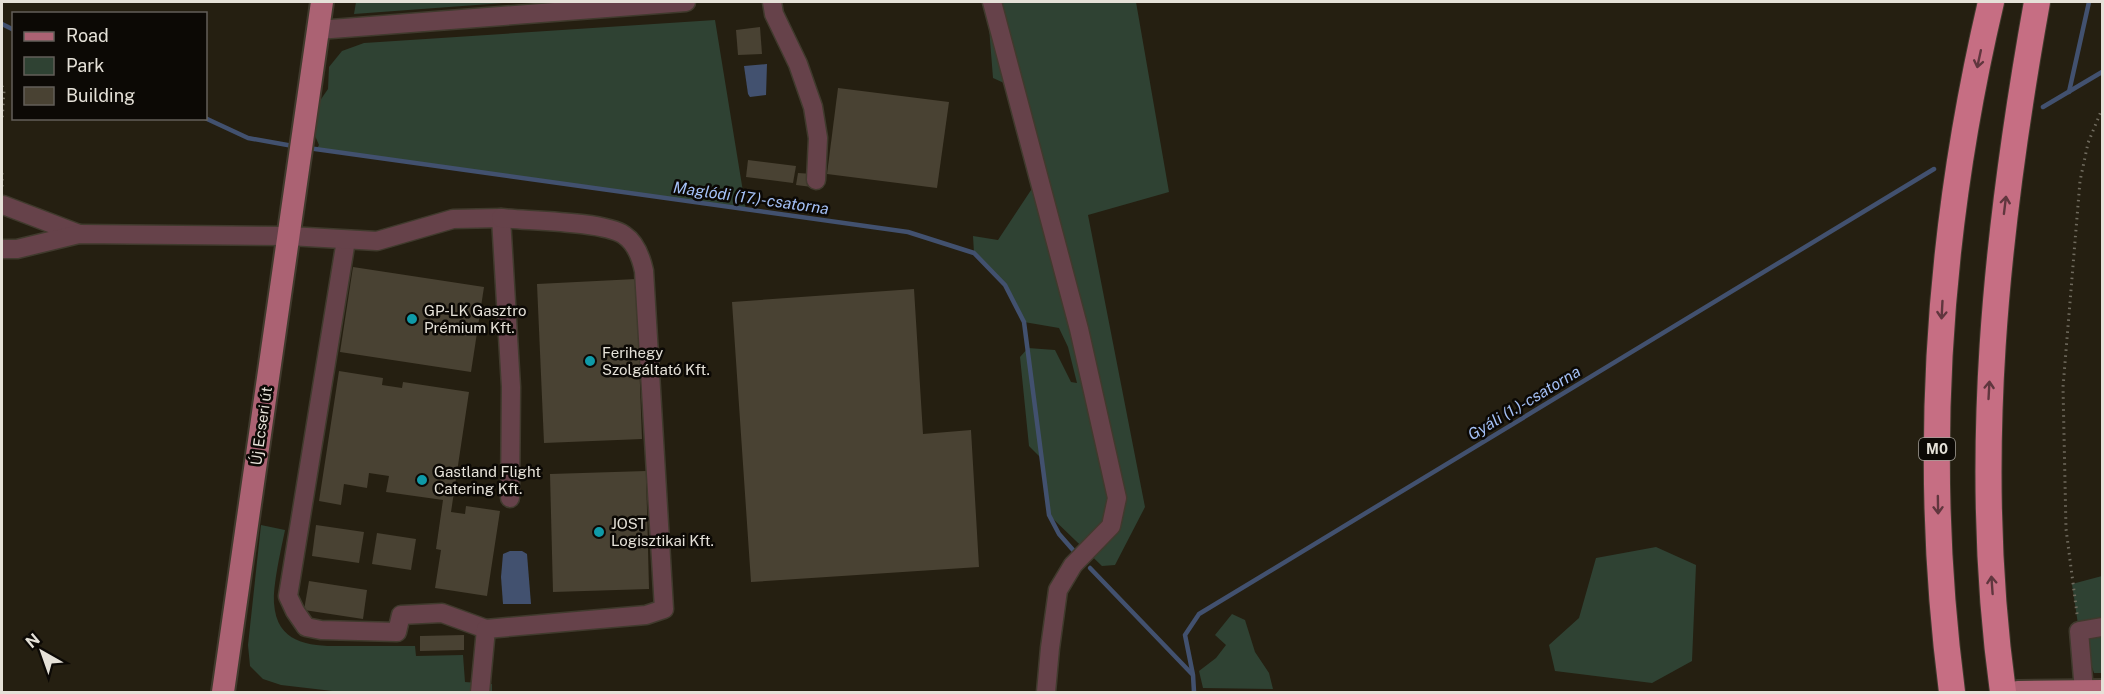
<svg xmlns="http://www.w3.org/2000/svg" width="2104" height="694" font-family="'Public Sans',sans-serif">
	<rect width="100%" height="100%" fill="#251f11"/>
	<g fill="#2f4233">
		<polygon points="356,2 517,2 354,14"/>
		<polygon points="987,2 1136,2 1169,192 1088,215 1145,507 1115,565 1102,566 1049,515 1042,459 1029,446 1020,357 1028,348 1055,350 1071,382 1077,383 1068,347 1059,328 1024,322 1005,285 974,253 973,236 998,240 1039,178 1015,88 993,78"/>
		<polygon points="715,20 746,210 316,150 319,145 312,129 317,105 328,89 329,67 342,51 364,43"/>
		<path d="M261 525 285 530C281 550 273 584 274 603 277 650 320 646 355 646 375 646 395 646 415 646L416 656 463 655 465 682 492 684V692H341L281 685 263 679 250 666 248 645Z"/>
		<polygon points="1656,547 1696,565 1692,661 1652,683 1555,671 1549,645 1579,618 1596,558"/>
		<polygon points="2102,576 2102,673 2094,673 2079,631 2072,584"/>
		<polygon points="1232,614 1245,620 1255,652 1269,673 1273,689 1203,688 1199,671 1216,658 1226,645 1215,635"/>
	</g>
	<g fill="#42516f">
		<polygon points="767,64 766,95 750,97 748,94 744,66"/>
		<polygon points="510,551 522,551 527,554 531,604 503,604 501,577 503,554"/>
	</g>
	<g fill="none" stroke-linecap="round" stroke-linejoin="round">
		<g stroke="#42516f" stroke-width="4.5">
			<polyline points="2,24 14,30"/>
			<polyline points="2069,92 2089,2"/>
			<polyline points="2043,107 2102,72"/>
			<polyline points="205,118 248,138 293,146"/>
			<polyline points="308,148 908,232 974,253 1005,285 1024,322 1049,515 1059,534 1073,550"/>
			<polyline points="1090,568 1192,674"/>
			<polyline points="1194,692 1193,675 1185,635 1199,614 1934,169"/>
		</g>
	</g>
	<g fill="#494233">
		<polygon points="760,27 762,54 738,55 736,30"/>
		<polygon points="838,88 949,102 937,188 827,174"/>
		<polygon points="748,160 796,166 793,183 746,177"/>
		<polygon points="798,173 813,174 812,187 796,185"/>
		<polygon points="353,267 484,287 471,372 340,352"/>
		<polygon points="636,279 642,439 544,443 537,284"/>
		<polygon points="914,289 923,434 971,430 979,567 751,582 732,302"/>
		<polygon points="339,371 383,378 382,385 402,388 403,382 469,392 451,512 465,514 466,506 500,511 487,596 435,588 441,550 436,549 443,500 386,492 389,476 369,473 367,488 344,484 341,505 319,501"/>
		<polygon points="646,471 649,589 553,592 550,474"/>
		<polygon points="316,525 364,532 359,563 312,556"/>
		<polygon points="377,533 416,539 411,570 372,564"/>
		<polygon points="309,581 367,590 363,619 304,610"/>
		<polygon points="464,635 464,650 420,651 420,636"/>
	</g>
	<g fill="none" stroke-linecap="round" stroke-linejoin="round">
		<g stroke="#403a2d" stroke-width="21">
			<g id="minor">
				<polyline points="772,2 774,14 798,64 813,107 818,138 816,180"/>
				<polyline points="992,2 1079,329 1117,498 1111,526 1073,565 1058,590 1050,648 1046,692"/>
				<polyline points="318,30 686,2"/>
				<polyline points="3,205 79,234"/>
				<polyline points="346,240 288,596 295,611 306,627 321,630 397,632 401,615 442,613 486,629"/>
				<polyline points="2,249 17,249 79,234 289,236 377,241 453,219 501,218 511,387 510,498"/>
				<polyline points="2084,691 2079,631 2102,627"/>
				<path d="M480 692 486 629 646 615 664 609 644 271C641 257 636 243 624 235 604 221 529 221 501 218"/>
			</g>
		</g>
		<g stroke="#403a2d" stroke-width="26">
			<g id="major">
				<polyline points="223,692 322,2"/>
				<polyline points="2018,692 2102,691"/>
			</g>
		</g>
		<g stroke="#403a2d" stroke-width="28">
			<g id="highway">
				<path d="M1952 692C1922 462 1938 228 1991 2"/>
				<path d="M2003 692C1971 461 1996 230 2037 2"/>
			</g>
		</g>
		<g stroke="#706b5e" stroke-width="3" stroke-dasharray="1.5 4.5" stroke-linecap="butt">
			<polyline points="2,86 4,91 2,121"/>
			<polyline points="2,173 2,189"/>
			<polyline points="2077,614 2066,529 2063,387 2080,181 2088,143 2102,109"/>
		</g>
		<use href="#minor" stroke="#66424a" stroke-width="18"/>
		<use href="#major" stroke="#ab6273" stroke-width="22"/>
		<use href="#highway" stroke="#c66e83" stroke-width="26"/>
	</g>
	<defs><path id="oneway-shaft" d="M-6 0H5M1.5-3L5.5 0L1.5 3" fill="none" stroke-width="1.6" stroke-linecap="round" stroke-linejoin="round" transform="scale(1.5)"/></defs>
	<g stroke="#60363e">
		<use href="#oneway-shaft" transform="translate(1979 59) rotate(102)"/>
		<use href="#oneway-shaft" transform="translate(2005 205) rotate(-83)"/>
		<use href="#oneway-shaft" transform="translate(1942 310) rotate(93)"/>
		<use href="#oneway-shaft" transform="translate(1989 390) rotate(-87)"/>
		<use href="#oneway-shaft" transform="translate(1938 505) rotate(89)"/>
		<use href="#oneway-shaft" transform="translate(1992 585) rotate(-94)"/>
	</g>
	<g fill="#0f9aa8" stroke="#0c0905" stroke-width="2">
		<circle cx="412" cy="319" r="6"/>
		<circle cx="590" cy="361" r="6"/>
		<circle cx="422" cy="480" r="6"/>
		<circle cx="599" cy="532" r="6"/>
	</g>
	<g text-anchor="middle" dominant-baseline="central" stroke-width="5" stroke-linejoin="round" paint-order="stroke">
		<rect fill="#0c0905" stroke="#a4a099" stroke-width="1.5" x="1919" y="438" width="36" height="22" rx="4.5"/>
		<g font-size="14" font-weight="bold" fill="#e5e1d8">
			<text x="1937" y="449">M0</text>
		</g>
		<g font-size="15" fill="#e5e1d8" stroke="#0c0905" text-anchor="start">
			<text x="424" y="310">GP-LK Gasztro<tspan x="424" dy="17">Prémium Kft.</tspan></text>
			<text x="602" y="352">Ferihegy<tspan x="602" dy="17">Szolgáltató Kft.</tspan></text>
			<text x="434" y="471">Gastland Flight<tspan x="434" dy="17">Catering Kft.</tspan></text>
			<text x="611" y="523">JOST<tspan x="611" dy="17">Logisztikai Kft.</tspan></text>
		</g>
		<g font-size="15" fill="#e5e1d8" stroke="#0c0905">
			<text transform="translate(261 426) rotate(-82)">Új Ecseri út</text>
		</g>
		<g font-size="16" font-style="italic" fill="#a4c0f6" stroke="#0c0905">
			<text transform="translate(751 198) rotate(8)">Maglódi (17.)-csatorna</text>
			<text transform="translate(1524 403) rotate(-31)">Gyáli (1.)-csatorna</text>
		</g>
	</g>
	<rect width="2104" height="694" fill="none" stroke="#e5e1d8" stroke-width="6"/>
	<rect x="12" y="12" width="195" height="108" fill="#0c0905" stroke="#635f59" stroke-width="1.5"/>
	<rect x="24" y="32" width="30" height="9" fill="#ab6273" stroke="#635f59" stroke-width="1.5"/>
	<text x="66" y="42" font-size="18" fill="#e5e1d8">Road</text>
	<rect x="24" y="57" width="30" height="18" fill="#2f4233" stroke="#635f59" stroke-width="1.5"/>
	<text x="66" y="72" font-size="18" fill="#e5e1d8">Park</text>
	<rect x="24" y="87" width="30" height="18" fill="#494233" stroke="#635f59" stroke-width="1.5"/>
	<text x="66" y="102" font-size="18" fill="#e5e1d8">Building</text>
	<g transform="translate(42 652) rotate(320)" stroke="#0c0905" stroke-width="4.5" paint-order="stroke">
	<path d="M0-4.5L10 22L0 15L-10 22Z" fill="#e5e1d8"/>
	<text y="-9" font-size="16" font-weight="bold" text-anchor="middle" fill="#e5e1d8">N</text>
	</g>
</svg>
